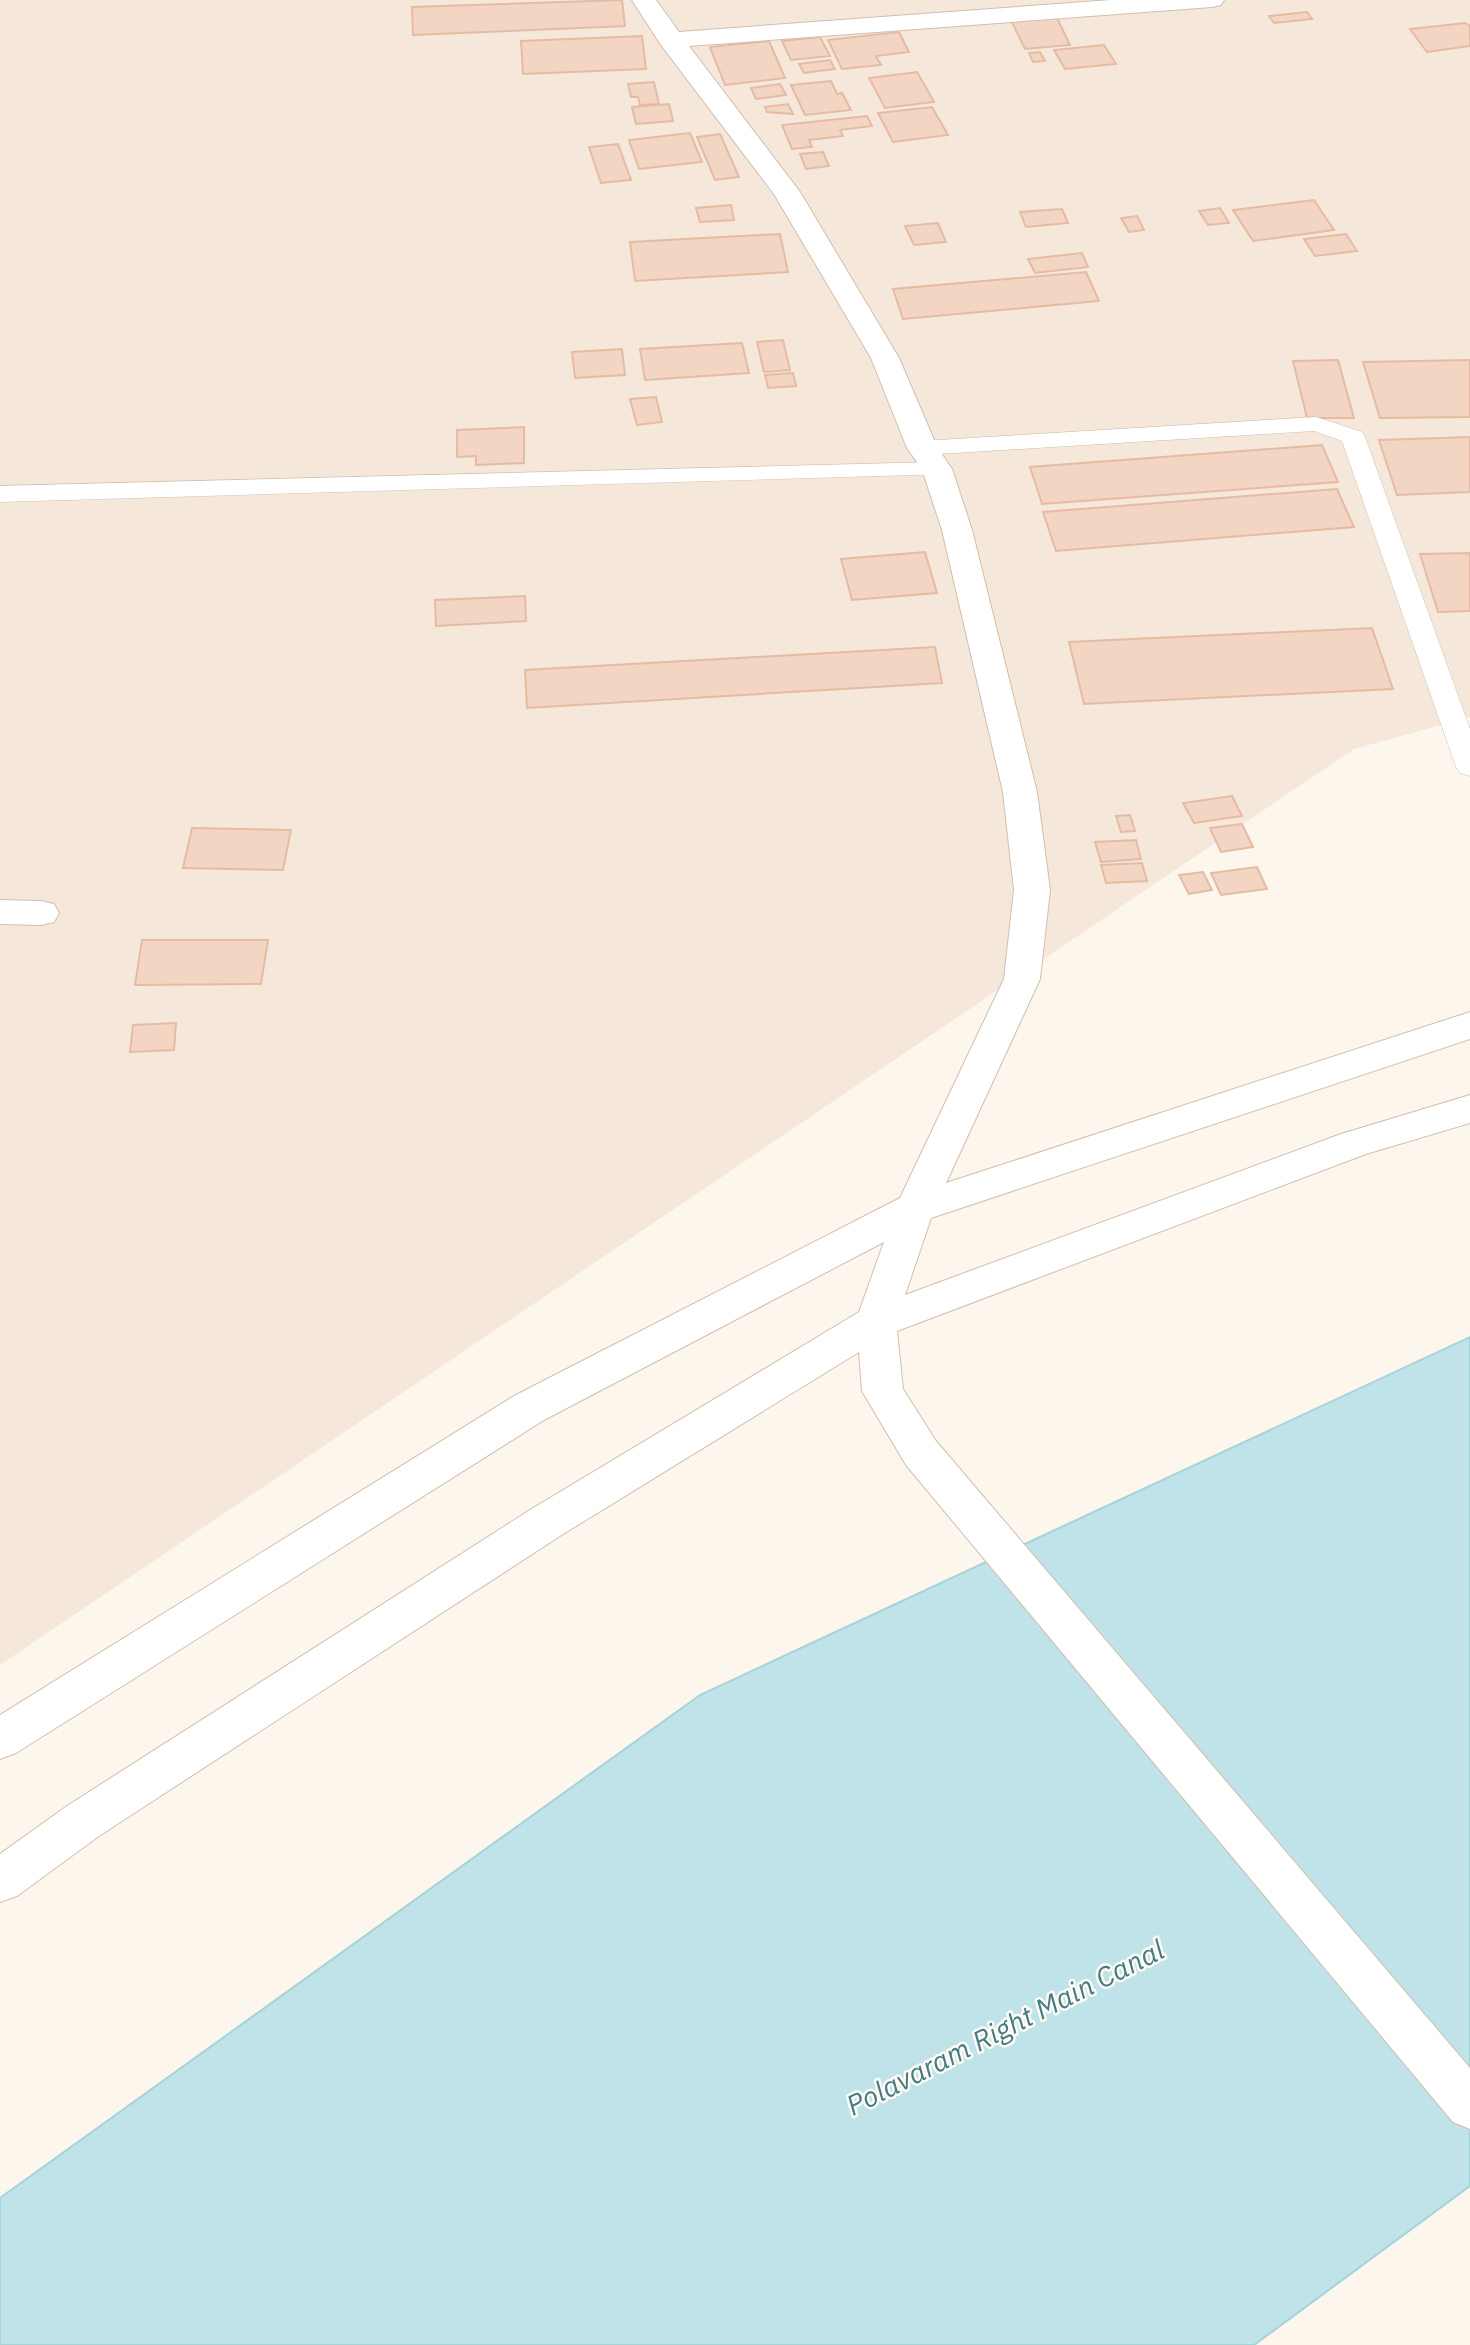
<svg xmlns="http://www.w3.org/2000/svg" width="1470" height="2345" font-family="'IBM Plex Sans',sans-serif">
	<rect width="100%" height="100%" fill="#fdf6ec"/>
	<polygon fill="#f5e8da" points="0,0 1470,0 1470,717 1354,749 0,1665"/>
	<polygon fill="#bfe3e8" stroke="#a5d3da" stroke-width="2" points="1470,1337 1470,2186 1254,2345 0,2345 0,2198 700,1695"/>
	<g fill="#f3d5c3" stroke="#e6bba3" stroke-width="2">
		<polygon points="622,0 625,26 413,35 412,7"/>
		<polygon points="1307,12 1312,19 1274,23 1269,16"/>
		<polygon points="1056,16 1070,45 1025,49 1011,20"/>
		<polygon points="1465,23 1470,26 1470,46 1427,52 1410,29"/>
		<polygon points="899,32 909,52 876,56 881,65 842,69 828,40"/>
		<polygon points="642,36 646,69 523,74 521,41"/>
		<polygon points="820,37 830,56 791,60 782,41"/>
		<polygon points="769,41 785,78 725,85 710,47"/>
		<polygon points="1104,45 1116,64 1065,69 1054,50"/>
		<polygon points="1040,52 1045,61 1033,62 1029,53"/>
		<polygon points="830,60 835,69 804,73 799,64"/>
		<polygon points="917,72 934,102 885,108 869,78"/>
		<polygon points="831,81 837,94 842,93 851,110 805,115 791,85"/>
		<polygon points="654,82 659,104 640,105 638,97 631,97 628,84"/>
		<polygon points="780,84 786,95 756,99 751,88"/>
		<polygon points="669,104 673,121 636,124 632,107"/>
		<polygon points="788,104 793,114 767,112 765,107"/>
		<polygon points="932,107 948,135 893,142 878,113"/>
		<polygon points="867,116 872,126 840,130 843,136 809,140 812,147 792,149 782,125"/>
		<polygon points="690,133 702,162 639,169 629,140"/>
		<polygon points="720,134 739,177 715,180 697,137"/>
		<polygon points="618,144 631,180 601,183 589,147"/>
		<polygon points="823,152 829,166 806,169 800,154"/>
		<polygon points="1314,200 1334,230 1253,241 1233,210"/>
		<polygon points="731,205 734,220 700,222 696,208"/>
		<polygon points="1220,208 1229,223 1208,225 1199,211"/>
		<polygon points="1062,209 1068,223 1026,227 1020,212"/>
		<polygon points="1137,216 1144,230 1129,232 1121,218"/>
		<polygon points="938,223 946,242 914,245 905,226"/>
		<polygon points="780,234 788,272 635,281 630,242"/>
		<polygon points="1346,234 1357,251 1315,256 1304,239"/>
		<polygon points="1082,253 1088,267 1035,273 1028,259"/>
		<polygon points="1086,272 1099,301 903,319 893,289"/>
		<polygon points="783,340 790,370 764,372 757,342"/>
		<polygon points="742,343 749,373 645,380 640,349"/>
		<polygon points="622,349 625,375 575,378 572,352"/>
		<polygon points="1338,360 1354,418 1307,418 1293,361"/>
		<polygon points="1470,360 1470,417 1380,418 1363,362"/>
		<polygon points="793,373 796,386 768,388 765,375"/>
		<polygon points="656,397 662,422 637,425 630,399"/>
		<polygon points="524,427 524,463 476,465 476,456 457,457 457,430"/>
		<polygon points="1470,437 1470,492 1397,495 1379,440"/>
		<polygon points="1322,445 1338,482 1042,504 1030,467"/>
		<polygon points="1337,489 1354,527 1056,551 1043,512"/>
		<polygon points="925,552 937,593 852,600 841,559"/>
		<polygon points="1470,553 1470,611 1438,612 1420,554"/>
		<polygon points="525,596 526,621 436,626 435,600"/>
		<polygon points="1372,628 1393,689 1084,704 1069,642"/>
		<polygon points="935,647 942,683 527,708 525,670"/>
		<polygon points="1232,796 1242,816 1194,823 1183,803"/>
		<polygon points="1130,815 1135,831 1121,832 1116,816"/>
		<polygon points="1242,824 1253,847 1221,852 1210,828"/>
		<polygon points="192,828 291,830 283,870 183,868"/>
		<polygon points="1136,840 1141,859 1101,862 1095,842"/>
		<polygon points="1142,863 1147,881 1106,883 1101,865"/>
		<polygon points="1257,867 1267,889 1221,895 1211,873"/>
		<polygon points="1203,872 1212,890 1189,894 1179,875"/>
		<polygon points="142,940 268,940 261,984 135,985"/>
		<polygon points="176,1023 174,1050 130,1052 133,1025"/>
	</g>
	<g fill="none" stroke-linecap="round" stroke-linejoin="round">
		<g stroke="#d1beb0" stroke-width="1">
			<g id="service">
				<polygon points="1316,417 1362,432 1365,437 1470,729 1470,776 1460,773 1456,767 1342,441 1314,431 922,455 913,453 910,448 913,443 922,441"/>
				<polygon points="937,462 946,464 949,469 946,474 0,502 0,486"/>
			</g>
		</g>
		<g stroke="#d1beb0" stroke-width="2">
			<g id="minor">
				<polygon points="632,0 656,0 679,32 1111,0 1224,0 1221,5 1212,7 689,46 800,192 899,358 937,447 952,469 972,530 1037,792 1050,890 1040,979 946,1183 1470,1012 1470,1039 931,1218 905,1295 1341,1134 1470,1095 1470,1123 1366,1154 897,1331 903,1389 936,1441 1470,2068 1470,2129 1453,2122 906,1465 862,1391 859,1352 560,1536 99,1836 17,1896 0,1902 0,1854 67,1806 530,1510 859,1312 884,1242 544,1420 16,1753 0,1759 0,1715 514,1396 900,1198 1004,979 1014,890 1003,792 942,530 922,469 907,448 871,358 774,194 661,45"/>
				<polygon points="0,900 41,901 54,904 59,913 54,922 41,925 0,924"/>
			</g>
		</g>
		<use href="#service" fill="#fff" fill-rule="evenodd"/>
		<use href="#minor" fill="#fff" fill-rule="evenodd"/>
	</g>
	<g text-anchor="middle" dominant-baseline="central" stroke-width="5" stroke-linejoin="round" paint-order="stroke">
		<g font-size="28" font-style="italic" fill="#437c86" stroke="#fffaf3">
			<text transform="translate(1005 2027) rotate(-27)">Polavaram Right Main Canal</text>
		</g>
	</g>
</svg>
